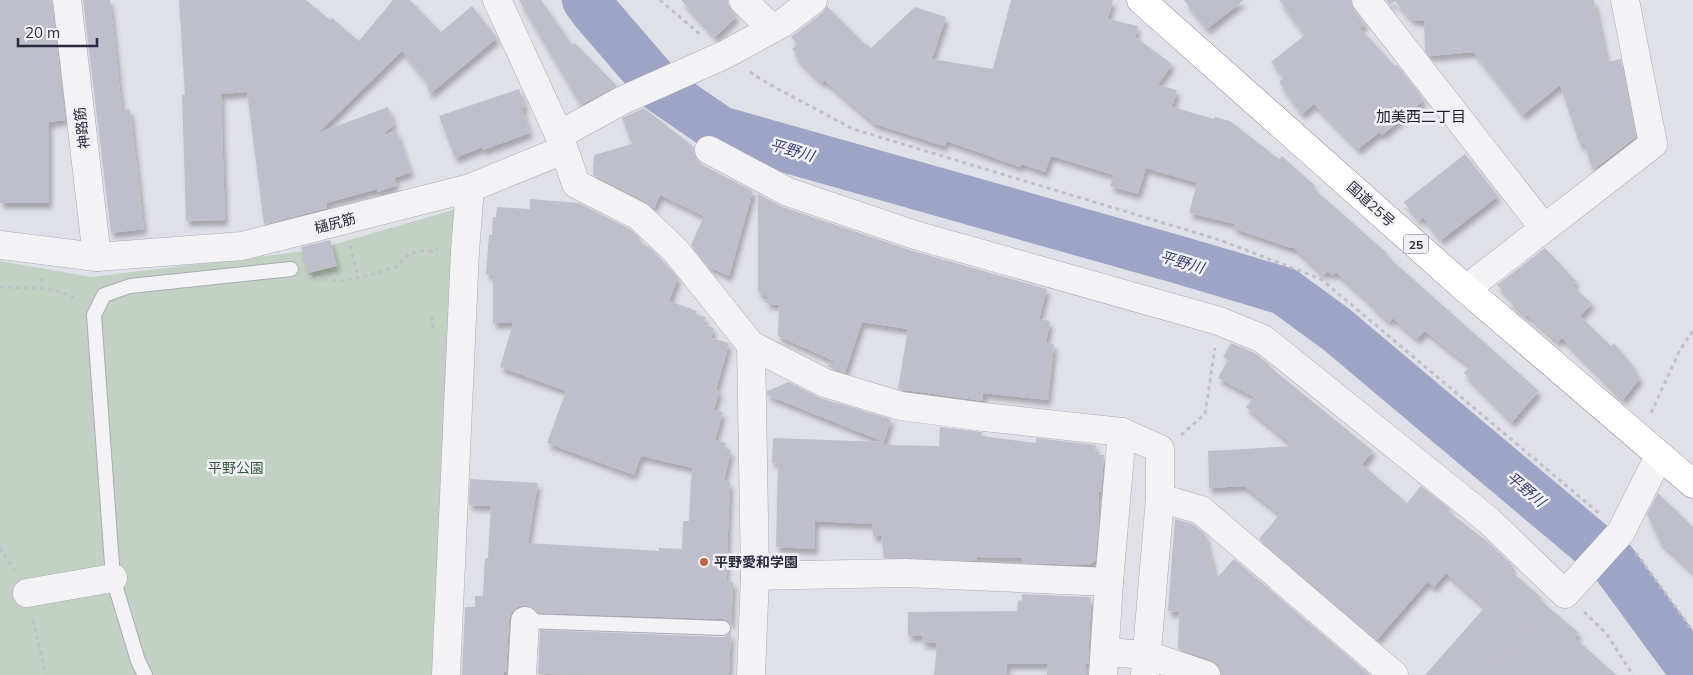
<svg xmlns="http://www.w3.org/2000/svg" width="1693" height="675" font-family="Mulish,'Noto Sans JP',sans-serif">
	<defs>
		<filter id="shadow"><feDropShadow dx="3" dy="5.5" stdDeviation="2.5" flood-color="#0004"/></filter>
	</defs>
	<rect width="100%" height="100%" fill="#e0e1e8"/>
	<polygon fill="#c2d1c3" points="456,209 433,675 0,675 0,261 91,277 315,250"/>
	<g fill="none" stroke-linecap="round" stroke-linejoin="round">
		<polyline stroke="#9ea4c5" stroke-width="48" points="586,0 595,12 662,90 720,130 1183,261 1284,291 1336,329 1613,562 1693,671"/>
	</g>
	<g fill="#bebfca" filter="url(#shadow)">
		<polygon points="0,0 52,0 65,120 49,122 49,203 0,203"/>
		<polygon points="83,0 110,0 122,110 130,109 144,229 111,233"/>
		<polygon points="179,0 306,0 330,20 332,18 359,41 393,0 410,0 441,32 472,6 497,38 430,94 425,79 402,51 318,133 388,107 394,125 381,136 396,130 411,172 394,178 397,185 378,192 377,189 326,203 327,208 271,223 264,224 247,92 221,94 225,220 186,221 182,95 185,95"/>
		<polygon points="519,0 541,0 572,45 575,43 617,86 581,105"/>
		<polygon points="681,0 728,0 728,4 732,11 737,16 715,37"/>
		<polygon points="1011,0 1113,0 1108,19 1138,26 1135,37 1172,64 1158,85 1177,90 1172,107 1214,119 1215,117 1230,121 1279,159 1282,156 1315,186 1313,188 1387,253 1386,255 1539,391 1512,422 1464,373 1470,366 1425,331 1417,339 1393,318 1390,322 1372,306 1373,305 1336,272 1333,275 1327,271 1324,275 1293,247 1291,248 1233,228 1235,224 1189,213 1197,183 1146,168 1138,194 1110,186 1114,175 1051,156 1045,172 1021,164 1020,167 947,141 944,146 875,124 824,80 822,83 794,55 796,53 792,49 797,44 791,37 823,12 827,6 866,45 867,44 871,48 915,7 946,17 932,59 993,69"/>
		<polygon points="1184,0 1244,0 1207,29"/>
		<polygon points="1279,0 1351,0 1354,10 1365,24 1360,28 1395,66 1397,65 1424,100 1382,135 1380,132 1358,149 1314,104 1302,114 1279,82 1284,77 1271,62 1305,35"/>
		<polygon points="1386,0 1594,0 1607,62 1621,59 1636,137 1593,170 1584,143 1580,145 1560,85 1523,115 1474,52 1429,56 1425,51 1424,21 1412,20 1395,1 1390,5"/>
		<polygon points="519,89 525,107 522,108 530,133 483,150 482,147 455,158 439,116"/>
		<polygon points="644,108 694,147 693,151 699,163 753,191 729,276 709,267 691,245 704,216 660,195 654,208 646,202 593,175 594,155 632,144 622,118"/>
		<polygon points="1465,154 1498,196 1441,240 1423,217 1419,221 1404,202"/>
		<polygon points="758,194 783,207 910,250 1047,289 1039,319 1050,321 1046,343 1054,344 1048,400 983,393 983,401 898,389 908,329 862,322 845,373 826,366 836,362 778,336 779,305 765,303 768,297 758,292"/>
		<polygon points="530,199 579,203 630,229 640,238 638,242 649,247 664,262 678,278 669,301 697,311 695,315 706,317 703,324 714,328 711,338 729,343 716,390 719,391 714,410 723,412 715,440 726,443 724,449 731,450 724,481 730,482 726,581 733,582 731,627 728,621 723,619 538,613 533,608 525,605 518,607 512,612 509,620 506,672 504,672 504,675 462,675 465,607 475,607 475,596 483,596 485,558 488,558 491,506 469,505 470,479 538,483 528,543 659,551 659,548 682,549 683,521 689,521 691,480 693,468 641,456 634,475 547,443 566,391 500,367 513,323 493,323 493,275 486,274 489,235 492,235 493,217 496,217 497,207 530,209"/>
		<polygon points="330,240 337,266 308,273 301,247"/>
		<polygon points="1545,248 1576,281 1573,285 1576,288 1575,289 1592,303 1580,316 1611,346 1614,343 1634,367 1632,368 1640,378 1623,400 1562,338 1558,342 1527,315 1526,316 1510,302 1512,300 1497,285"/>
		<polygon points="1231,343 1255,353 1271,366 1270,367 1373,451 1362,464 1407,503 1421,486 1450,509 1448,511 1489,543 1513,566 1510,570 1542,598 1540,600 1579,633 1575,638 1616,675 1425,675 1485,607 1446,573 1434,587 1427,582 1377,640 1259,539 1280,514 1244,486 1209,488 1208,451 1294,446 1246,407 1254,397 1218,378 1228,360 1223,357"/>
		<polygon points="789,382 820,398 891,419 884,442 767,395 767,391"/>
		<polygon points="940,427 982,432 981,436 1036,443 1036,438 1096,445 1095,454 1104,455 1101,492 1099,492 1099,521 1095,561 1089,565 1022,563 1022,558 977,557 977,561 884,558 881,536 873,536 872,524 815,521 815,549 776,547 778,463 772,463 773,438 884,442 883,445 939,446"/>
		<polygon points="1658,493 1693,527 1693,572 1660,542 1647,514"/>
		<polygon points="1175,519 1193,524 1205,534 1216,579 1234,559 1370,675 1221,675 1218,665 1211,660 1178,649 1179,612 1168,611"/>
		<polygon points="1022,594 1089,597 1091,599 1088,664 1085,664 1086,675 1047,675 1048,664 1007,664 1006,675 934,675 937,643 923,643 922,636 908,636 908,612 1017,611 1018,601 1022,600"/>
		<polygon points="540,630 723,637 728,635 731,630 729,673 729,675 538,674"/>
	</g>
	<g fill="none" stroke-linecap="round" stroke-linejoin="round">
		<g stroke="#a9aab5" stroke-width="16">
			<g id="service">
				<polyline points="525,621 723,628"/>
				<polyline points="145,675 138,661 113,578 94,315 104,295 130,286 291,269"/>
			</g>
		</g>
		<g stroke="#a9aab5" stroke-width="29">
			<g id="minor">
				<polyline points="67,0 97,257"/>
				<polyline points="497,0 559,135 576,184 639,216 676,251 751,345 825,383 901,406 984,417 1122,432 1160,449 1160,498 1145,675"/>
				<polyline points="743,0 772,29"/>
				<polyline points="1366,0 1544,228"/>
				<polyline points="559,135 623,100 724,55 783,23 813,0"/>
				<polyline points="709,150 788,192 915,235 1219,321 1263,339 1488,520 1565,594 1621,532 1659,456"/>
				<polyline points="0,245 97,257 242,246 470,188 563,150"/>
				<polyline points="1466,289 1653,144 1625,0"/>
				<polyline points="1160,498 1201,510 1394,675"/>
				<polyline points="755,576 905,573 1109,582"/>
				<polyline points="27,593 113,578"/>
				<polyline points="1105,652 1147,655 1206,675"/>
				<polyline points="446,675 465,251 470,188"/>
				<polyline points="522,675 525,621"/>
				<polyline points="751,675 755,576 751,345"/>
				<polyline points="1103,675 1109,582 1122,432"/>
			</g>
		</g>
		<g stroke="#898a9d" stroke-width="29">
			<polyline id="trunk" points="1141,0 1466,289 1693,484"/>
		</g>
		<g stroke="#bfbfc6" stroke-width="3" stroke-dasharray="4 4" stroke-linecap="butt">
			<polyline points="660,0 702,36"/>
			<polyline points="750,72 767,83 853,129 1220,240 1321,279 1600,514"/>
			<polyline points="350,246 358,277"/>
			<polyline points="430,250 437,256"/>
			<polyline points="308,277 339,281 367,276 398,266 410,253 438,249"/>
			<path d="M0 287C22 288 62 286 78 301"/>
			<polyline points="41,290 42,278"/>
			<polyline points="433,328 432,317 433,312"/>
			<polyline points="1651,413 1680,350 1693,331"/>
			<polyline points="1181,435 1205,414 1215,348"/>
			<polyline points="0,548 14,570"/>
			<polyline points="1636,553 1693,631"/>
			<polyline points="1584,612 1606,633 1633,675"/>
			<polyline points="33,620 46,675"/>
			<polyline points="1488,675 1546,614"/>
		</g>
		<use href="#service" stroke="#f3f3f6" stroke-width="14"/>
		<use href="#minor" stroke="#f3f3f6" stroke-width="28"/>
		<use href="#trunk" stroke="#fff" stroke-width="28"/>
	</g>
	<circle fill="#c26350" stroke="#f0f0f5" stroke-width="2" cx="704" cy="562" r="5"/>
	<g text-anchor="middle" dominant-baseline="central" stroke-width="5" stroke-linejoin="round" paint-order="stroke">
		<rect fill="#f0f0f5" stroke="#656675" stroke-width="1" x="1403.5" y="234.5" width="25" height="19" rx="4"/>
		<g font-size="12" font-weight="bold" fill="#2a2b3e">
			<text x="1416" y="244">25</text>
		</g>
		<g font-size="14" fill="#2a2b3e" stroke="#f0f0f5">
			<text transform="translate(82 128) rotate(-97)">神路筋</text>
			<text transform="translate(1371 204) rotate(42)">国道25号</text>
			<text transform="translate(335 223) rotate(-15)">樋尻筋</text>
		</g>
		<g font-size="14" fill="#39583d" stroke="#f0f0f5">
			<text x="236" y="468">平野公園</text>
		</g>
		<g font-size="14" font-weight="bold" fill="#2a2b3e" stroke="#f0f0f5" text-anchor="start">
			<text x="714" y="562">平野愛和学園</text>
		</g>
		<g font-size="15" fill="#1c1d2f" stroke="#f0f0f5">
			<text x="1421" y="116">加美西二丁目</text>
		</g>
		<g font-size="15" font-style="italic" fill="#383f6e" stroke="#f0f0f5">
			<text transform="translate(792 150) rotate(16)">平野川</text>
			<text transform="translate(1182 262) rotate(16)">平野川</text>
			<text transform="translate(1526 489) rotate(40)">平野川</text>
		</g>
	</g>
	<path d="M18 38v8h79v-8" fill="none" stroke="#2a2b3e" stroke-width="2.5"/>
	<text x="25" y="38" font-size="15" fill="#2a2b3e" stroke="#f0f0f5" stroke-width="4" paint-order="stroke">20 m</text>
</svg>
